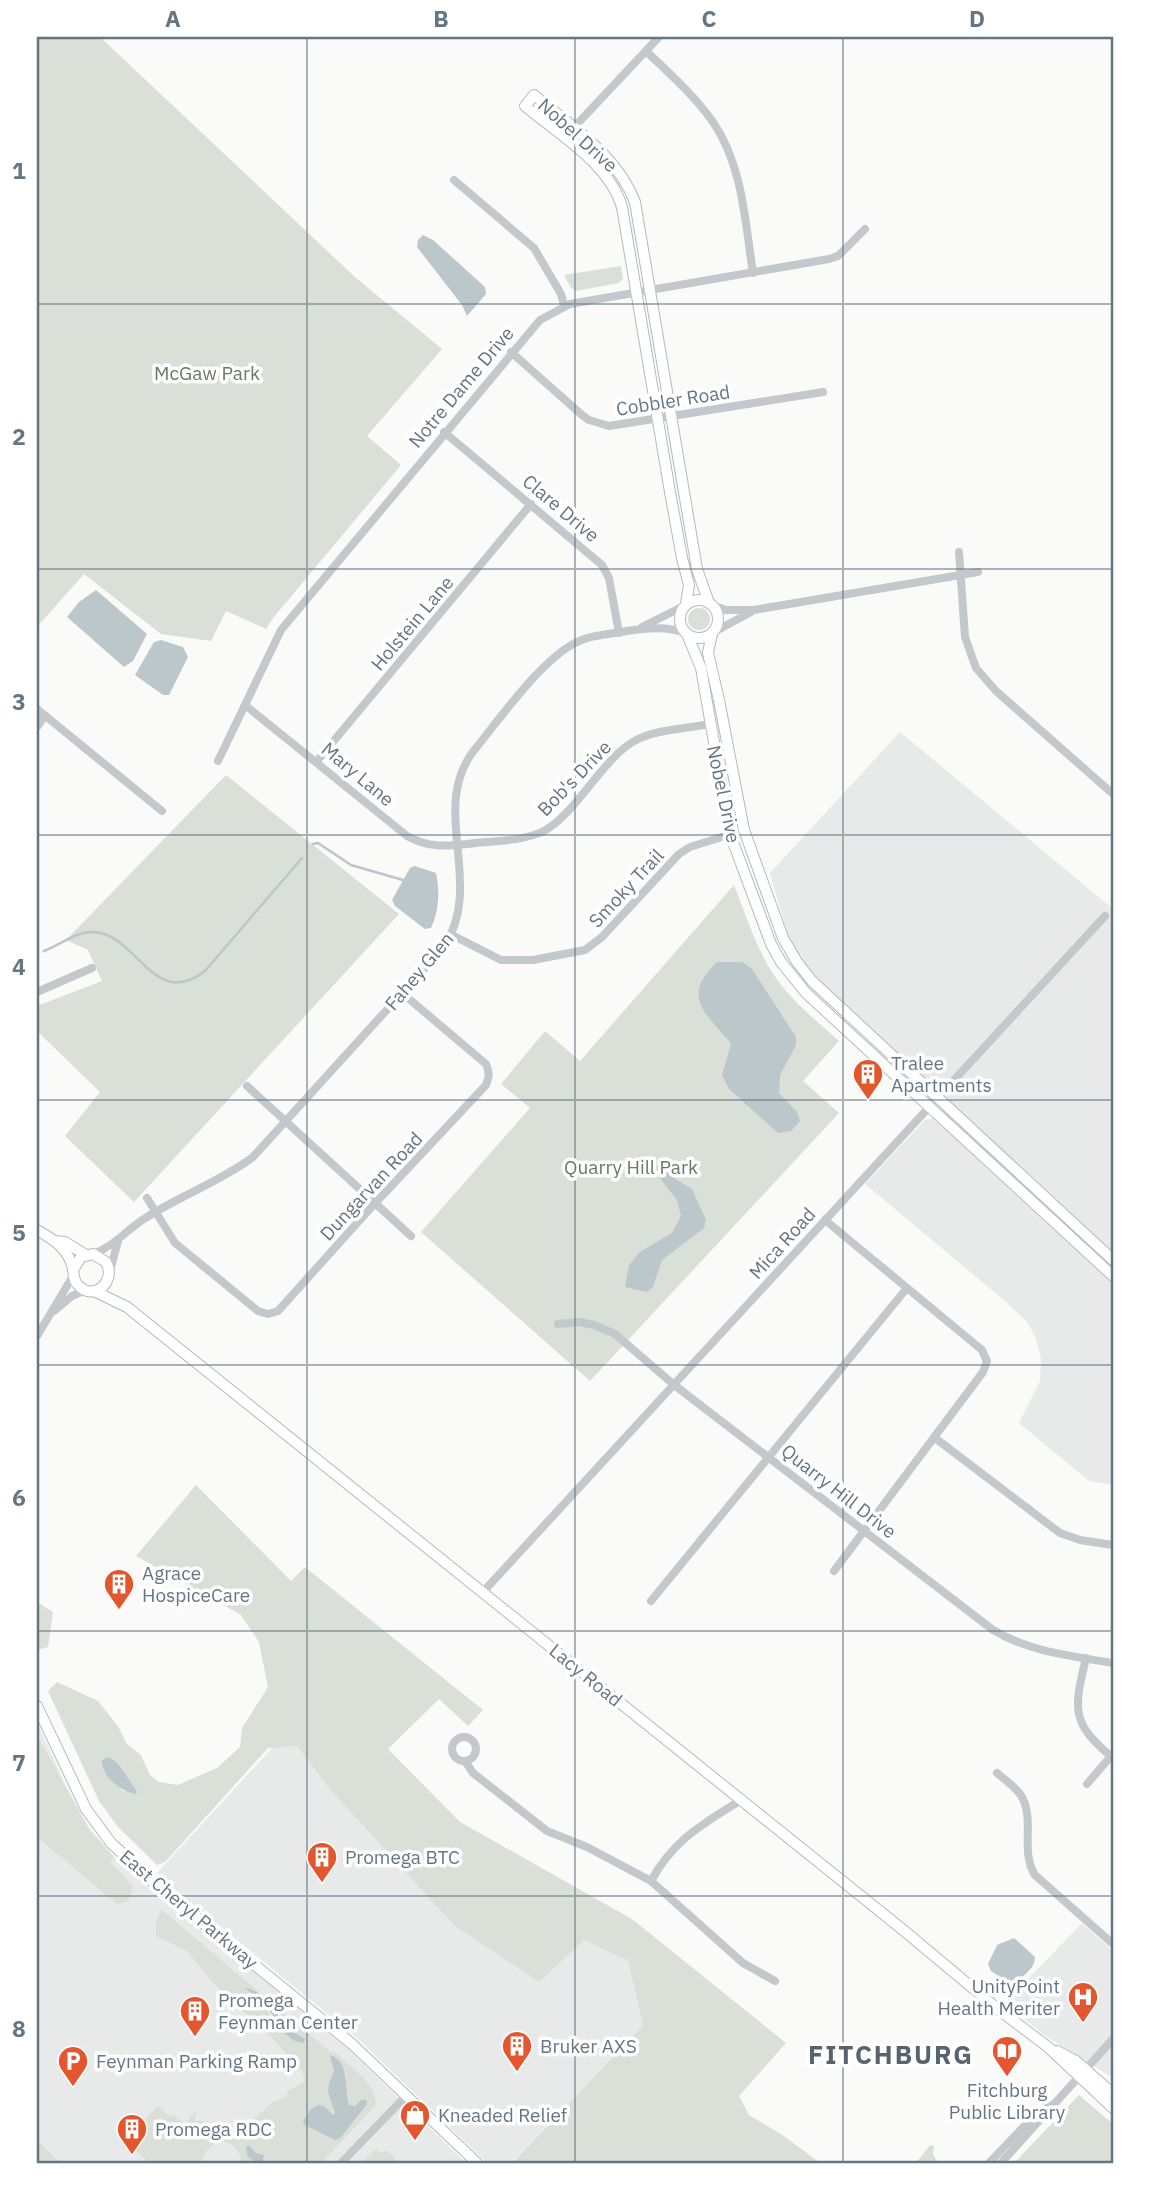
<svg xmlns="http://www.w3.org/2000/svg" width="1150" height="2200" font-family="'IBM Plex Sans',sans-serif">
	<rect width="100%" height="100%" fill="#fafaf8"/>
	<g fill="#e8e9e9">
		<polygon points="900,732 1113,909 1113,1485 1089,1481 1019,1423 1040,1381 1041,1359 1036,1339 1028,1323 1005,1301 865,1184 925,1120 934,1118 950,1101 824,985 802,961 788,936 770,873"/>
		<polygon points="37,1722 66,1786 90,1829 116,1859 348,2049 466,2163 37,2163"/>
		<polygon points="287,1732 584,1940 628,1961 643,2025 511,2163 487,2163 357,2038 156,1874"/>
		<polygon points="1082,1923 1113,1951 1113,2078 1044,2035 1005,2003"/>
	</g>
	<g fill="#dadfd7" fill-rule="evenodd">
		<polygon points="37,37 100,37 356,278 442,349 367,436 401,465 273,618 266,629 226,611 211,641 161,634 84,574 37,627"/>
		<polygon points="621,266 623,279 619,283 576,291 571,288 564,275"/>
		<circle cx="699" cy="619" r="11"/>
		<polygon points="226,775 399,914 134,1202 65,1136 100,1092 37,1031 37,1006 102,981 88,950 66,940"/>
		<path d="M734 885C746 915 756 948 774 975 791 1001 817 1021 839 1041L803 1081 839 1113 590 1381 421 1232 530 1108 501 1084 545 1031 580 1061Z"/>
		<path d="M196 1485 291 1581 305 1567 483 1710 468 1726 439 1699 388 1749 460 1822 632 1919 786 2043 739 2096 749 2115 784 2136 820 2163 513 2162 643 2025 628 1961 584 1940 539 1982 454 1925 329 1788 297 1746 268 1748 165 1862 157 1865 118 1827 99 1801 48 1691 57 1682 98 1701 118 1726 126 1743 141 1755 150 1775 159 1782 178 1785 217 1768 240 1747 242 1728 268 1687 259 1642 241 1615 136 1556ZM108 1757C119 1760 129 1781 137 1791H123L104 1771Z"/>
		<polygon points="37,1602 53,1612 48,1647 37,1650"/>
		<polygon points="37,1739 41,1742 89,1830 114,1857 110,1862 133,1886 128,1901 118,1905 37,1837"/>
		<path d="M161 1909 330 2052 337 2054C350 2067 380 2086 375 2106L321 2163H259L263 2162 264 2155 256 2153 254 2148 253 2161 257 2163H241C241 2152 235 2145 224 2142L223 2138 247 2125 273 2102 288 2096 286 2092 306 2081 302 2071 274 2040 213 1983 187 1951 156 1936V1923ZM251 1989 271 2003 292 2031 303 2037H288C270 2021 269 2004 246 1990ZM331 2055H334L346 2074 345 2090 349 2105 352 2107 361 2100H366L328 2136 320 2132 304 2117 317 2106 333 2115 335 2113 329 2083 334 2071Z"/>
		<polygon points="1079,2095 1113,2124 1113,2163 1014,2163"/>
		<polygon points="158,2106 170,2117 173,2114 184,2124 196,2111 195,2121 208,2121 216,2143 206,2151 200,2163 149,2163 125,2140"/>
		<polygon points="37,2140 60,2163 37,2163"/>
		<polygon points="930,2145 934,2146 933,2154 938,2163 916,2163"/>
		<polygon points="375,2150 383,2153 386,2150 394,2157 395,2163 361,2163"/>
	</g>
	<g fill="#bbc7cb">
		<polygon points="423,235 433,240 485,287 486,294 467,316 462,305 417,247 418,240"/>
		<polygon points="96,590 147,634 133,661 124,667 67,617 79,602"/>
		<polygon points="161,640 183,647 188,657 169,695 163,695 135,675 154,642"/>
		<path d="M415 866 436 873C440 893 439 910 431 928L425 929 395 906 392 900 410 868Z"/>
		<path d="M717 962H742L752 969 796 1037V1045L780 1075 779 1093 797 1112 800 1121 791 1131 778 1133 729 1089 722 1075 731 1044C706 1012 680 998 717 962Z"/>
		<polygon points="653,1164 664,1167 677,1180 692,1189 706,1220 704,1228 662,1260 653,1287 647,1292 625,1287 629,1265 640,1252 672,1233 681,1216 677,1200 655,1172"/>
		<path d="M108 1757C119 1760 129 1781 137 1791L136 1794C121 1792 101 1776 102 1760Z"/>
		<path d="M1014 1938 1035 1957C1035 1969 1021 1979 1010 1984L991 1971 988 1964 997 1945Z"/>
		<path d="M245 1988C269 1992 275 2015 291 2030 295 2033 301 2036 305 2039L304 2043C282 2041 278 2020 266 2006 260 1999 251 1994 245 1988Z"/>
		<path d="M330 2055C350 2061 344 2088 349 2105L355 2106 361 2100H366L367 2104 341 2137 335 2140 305 2125 303 2121 310 2110 318 2105 324 2106 333 2115 335 2113 328 2092 329 2083 334 2071Z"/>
		<polygon points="249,2145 256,2153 264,2155 263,2162 257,2163 248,2157 246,2147"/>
	</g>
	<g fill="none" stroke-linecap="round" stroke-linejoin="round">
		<g stroke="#bbc7cb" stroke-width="2.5">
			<polyline points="313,844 318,843 351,865 403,880"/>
			<path d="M44 951C61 945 75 931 94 932 137 934 154 1011 205 971L302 858"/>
		</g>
		<g stroke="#b3babf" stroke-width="12">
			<g id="secondary">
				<circle cx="699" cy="619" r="19"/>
				<path d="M686 604 689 585 682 558 670 492 622 207C609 163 559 135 525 106L534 95C572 127 617 155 635 202L697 569 709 603"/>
				<polyline points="712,633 708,653 719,700 744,830 783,938 797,962 812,981 1113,1260"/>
				<polyline points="687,634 701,668 730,834 771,944 781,962 806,993 1113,1276"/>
				<path d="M37 1230C53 1239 69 1249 73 1269 74 1275 73 1280 78 1285 93 1302 117 1282 106 1262L93 1254 81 1257 73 1270"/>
				<polyline points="55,1241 65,1242 86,1255"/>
				<polyline points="94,1291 127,1307 902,1929 999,2010 1048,2047 1113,2108"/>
				<polyline points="37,1706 86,1809 111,1843 160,1888 352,2044 477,2163"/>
				<polyline points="1057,2051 1076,2061 1113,2094"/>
			</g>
		</g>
		<g stroke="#c3c8cc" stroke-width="8">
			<path d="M646 51C670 74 694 95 713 122 743 166 745 222 753 273"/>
			<polyline points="564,138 659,37"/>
			<polyline points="454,180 534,248 561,294 564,305"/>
			<polyline points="511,352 582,415 589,420 609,426 823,392"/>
			<polyline points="444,432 602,565 609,578 619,633"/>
			<polyline points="959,552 965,637 976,668 996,691 1113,794"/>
			<polyline points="712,605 726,610 754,610 978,572"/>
			<polyline points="642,627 684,606"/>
			<polyline points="714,632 751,612"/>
			<path d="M245 705 407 836C430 849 449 846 475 843 497 841 523 841 544 831 575 814 600 763 631 743 653 729 685 729 710 724"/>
			<polyline points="37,709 162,811"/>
			<polyline points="37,727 45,716"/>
			<polyline points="218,761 281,630 540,320 570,304 829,259 838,256 865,229"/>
			<polyline points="317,761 531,504"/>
			<polyline points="452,935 501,960 533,960 585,950 602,937 679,854 690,847 744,830"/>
			<polyline points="37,992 92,968"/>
			<polyline points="247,1086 411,1236"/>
			<path d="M147 1198 175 1243 258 1311 268 1314 278 1311 367 1212 486 1085C489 1077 490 1073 486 1064L402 993"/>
			<polyline points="825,1220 982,1350 987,1361 983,1372 834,1571"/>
			<path d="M93 1254C115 1246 128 1228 147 1217 182 1195 221 1181 253 1157L444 947C485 884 430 812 472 753 498 721 540 661 575 643 590 635 610 634 627 631 647 628 667 626 686 633"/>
			<polyline points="110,1271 118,1241"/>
			<polyline points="54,1311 72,1296 86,1290"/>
			<path d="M558 1324 579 1322 594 1325 615 1334 673 1384 993 1630C1030 1652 1071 1656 1113 1663"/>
			<polyline points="37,1336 73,1276"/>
			<polyline points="935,1438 1060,1533 1080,1540 1113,1545"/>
			<polyline points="483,1592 1105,916"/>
			<polyline points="651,1601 907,1288"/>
			<path d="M1086 1658C1074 1708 1070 1723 1113 1758"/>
			<circle cx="464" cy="1749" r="12"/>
			<polyline points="465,1761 473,1773 547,1831 587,1847 651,1881 743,1963 775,1981"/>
			<path d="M997 1773C1005 1780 1016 1787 1022 1797 1035 1821 1020 1852 1035 1875L1113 1944"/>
			<polyline points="1087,1784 1111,1756"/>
			<path d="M651 1881C673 1840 703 1824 741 1800"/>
			<polyline points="341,2163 406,2096"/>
			<polyline points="989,2163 1037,2113 1050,2106"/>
			<polyline points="1001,2163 1113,2039"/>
		</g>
		<use href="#secondary" stroke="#fff" stroke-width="10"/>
	</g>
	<path fill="none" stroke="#657683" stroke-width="2" stroke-opacity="0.55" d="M307 37V2163M575 37V2163M843 37V2163M37 304H1113M37 569H1113M37 835H1113M37 1100H1113M37 1365H1113M37 1631H1113M37 1896H1113"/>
	<defs>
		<g id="building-pin" transform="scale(1.575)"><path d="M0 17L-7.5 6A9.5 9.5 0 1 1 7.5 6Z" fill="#e4572e" stroke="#fff"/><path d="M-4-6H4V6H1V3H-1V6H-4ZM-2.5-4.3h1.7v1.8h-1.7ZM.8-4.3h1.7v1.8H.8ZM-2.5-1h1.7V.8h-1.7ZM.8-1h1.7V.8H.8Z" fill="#fff"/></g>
		<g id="hospital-pin" transform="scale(1.575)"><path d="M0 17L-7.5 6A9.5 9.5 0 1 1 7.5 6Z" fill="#e4572e" stroke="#fff"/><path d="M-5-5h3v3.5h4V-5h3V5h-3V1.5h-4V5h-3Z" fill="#fff"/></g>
		<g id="library-pin" transform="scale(1.575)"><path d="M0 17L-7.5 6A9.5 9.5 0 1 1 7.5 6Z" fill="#e4572e" stroke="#fff"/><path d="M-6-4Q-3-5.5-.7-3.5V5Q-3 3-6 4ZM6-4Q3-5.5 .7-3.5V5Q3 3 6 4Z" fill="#fff"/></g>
		<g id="parking-pin" transform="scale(1.575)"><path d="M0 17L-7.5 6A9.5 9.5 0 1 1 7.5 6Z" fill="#e4572e" stroke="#fff"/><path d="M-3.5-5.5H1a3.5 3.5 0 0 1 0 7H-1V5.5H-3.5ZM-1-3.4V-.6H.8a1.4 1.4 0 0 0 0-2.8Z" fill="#fff"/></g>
		<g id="shop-pin" transform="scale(1.575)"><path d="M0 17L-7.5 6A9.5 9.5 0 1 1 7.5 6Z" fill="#e4572e" stroke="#fff"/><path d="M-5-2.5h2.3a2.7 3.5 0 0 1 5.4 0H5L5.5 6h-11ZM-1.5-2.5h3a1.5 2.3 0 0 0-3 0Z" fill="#fff"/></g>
	</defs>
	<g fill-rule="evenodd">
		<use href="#building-pin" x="868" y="1074"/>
		<use href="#building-pin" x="119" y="1584"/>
		<use href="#building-pin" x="322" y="1857"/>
		<use href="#hospital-pin" x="1083" y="1997"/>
		<use href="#building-pin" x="195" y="2011"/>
		<use href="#building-pin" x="517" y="2046"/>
		<use href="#library-pin" x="1007" y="2051"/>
		<use href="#parking-pin" x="73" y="2061"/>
		<use href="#shop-pin" x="415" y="2115"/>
		<use href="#building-pin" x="132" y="2129"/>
	</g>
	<g text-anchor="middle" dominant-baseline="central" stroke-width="7" stroke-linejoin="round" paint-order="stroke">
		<g font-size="19" fill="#657683" stroke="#fff">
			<text transform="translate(578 135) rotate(42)">Nobel Drive</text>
			<text transform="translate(461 387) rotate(-50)">Notre Dame Drive</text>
			<text transform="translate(673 400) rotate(-9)">Cobbler Road</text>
			<text transform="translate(561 508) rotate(40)">Clare Drive</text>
			<text transform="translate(412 623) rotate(-50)">Holstein Lane</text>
			<text transform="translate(358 774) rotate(40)">Mary Lane</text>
			<text transform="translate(574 778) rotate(-46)">Bob's Drive</text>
			<text transform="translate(724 794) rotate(78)">Nobel Drive</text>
			<text transform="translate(626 888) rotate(-47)">Smoky Trail</text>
			<text transform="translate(419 971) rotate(-50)">Fahey Glen</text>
			<text transform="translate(371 1186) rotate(-47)">Dungarvan Road</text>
			<text transform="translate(782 1243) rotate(-48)">Mica Road</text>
			<text transform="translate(839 1491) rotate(38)">Quarry Hill Drive</text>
			<text transform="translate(586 1675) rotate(39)">Lacy Road</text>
			<text transform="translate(189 1909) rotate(40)">East Cheryl Parkway</text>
		</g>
		<g font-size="19" fill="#687a64" stroke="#fff">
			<text x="207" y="373">McGaw Park</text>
			<text x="631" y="1167">Quarry Hill Park</text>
		</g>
		<g font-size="19" fill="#657683" stroke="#fff" text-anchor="start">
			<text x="891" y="1063">Tralee<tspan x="891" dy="22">Apartments</tspan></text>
			<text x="142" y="1573">Agrace<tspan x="142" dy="22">HospiceCare</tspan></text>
			<text x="345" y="1857">Promega BTC</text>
			<text x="1060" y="1986" text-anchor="end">UnityPoint<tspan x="1060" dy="22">Health Meriter</tspan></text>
			<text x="218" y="2000">Promega<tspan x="218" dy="22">Feynman Center</tspan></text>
			<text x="540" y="2046">Bruker AXS</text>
			<text x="96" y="2061">Feynman Parking Ramp</text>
			<text x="1007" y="2090" text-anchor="middle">Fitchburg<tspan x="1007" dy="22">Public Library</tspan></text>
			<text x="438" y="2115">Kneaded Relief</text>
			<text x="155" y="2129">Promega RDC</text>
		</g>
		<g font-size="26" font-weight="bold" letter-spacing="2" fill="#57646e" stroke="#fff">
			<text x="891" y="2054">FITCHBURG</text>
		</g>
	</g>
	<rect width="1150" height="2200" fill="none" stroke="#ffffff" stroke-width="77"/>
	<rect x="38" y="38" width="1074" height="2124" fill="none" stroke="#657683" stroke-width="2.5"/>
	<g font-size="23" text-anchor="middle" font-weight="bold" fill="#657683">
		<text x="173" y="27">A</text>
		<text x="441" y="27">B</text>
		<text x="709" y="27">C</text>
		<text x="977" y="27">D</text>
		<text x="19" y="179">1</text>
		<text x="19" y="445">2</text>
		<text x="19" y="710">3</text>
		<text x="19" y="975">4</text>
		<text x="19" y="1241">5</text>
		<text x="19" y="1506">6</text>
		<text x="19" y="1771">7</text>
		<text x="19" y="2037">8</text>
	</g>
</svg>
